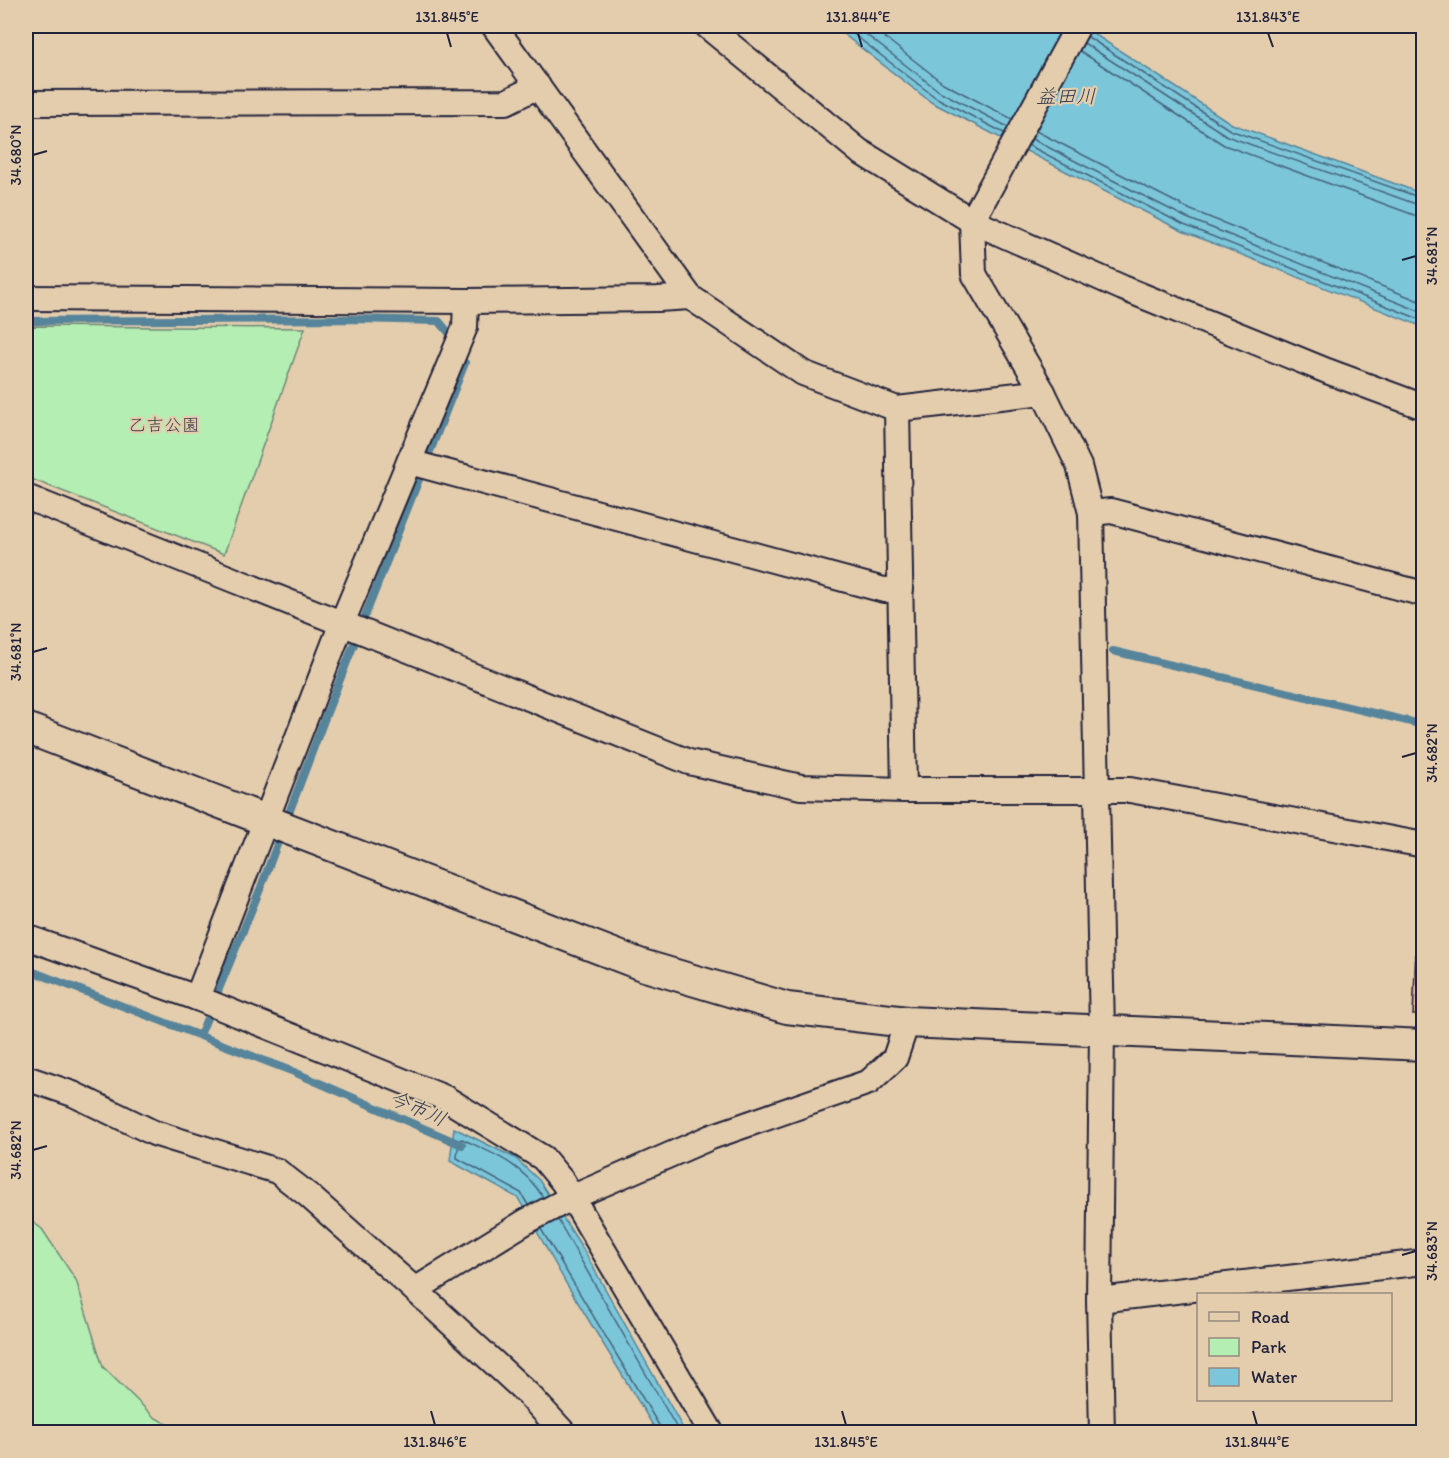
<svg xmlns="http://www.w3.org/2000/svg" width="1449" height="1458" font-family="Itim,'Klee One',sans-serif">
	<rect width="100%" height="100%" fill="#e4cdad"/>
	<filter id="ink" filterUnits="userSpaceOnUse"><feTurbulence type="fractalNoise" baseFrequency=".0167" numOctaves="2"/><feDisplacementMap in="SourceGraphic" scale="12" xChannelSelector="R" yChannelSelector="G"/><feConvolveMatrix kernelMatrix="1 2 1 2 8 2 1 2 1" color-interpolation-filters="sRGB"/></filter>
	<g filter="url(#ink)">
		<g fill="#b5eeb2" stroke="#6c8876" stroke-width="1.5">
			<polygon points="26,326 305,328 224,554 26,477"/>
			<polygon points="26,1217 42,1229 76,1280 103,1367 154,1417 181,1432 26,1432"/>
		</g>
		<g fill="#7bc6da" stroke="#57849a" stroke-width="1.5">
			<polygon points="833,26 1082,26 1232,124 1423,194 1423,327 1182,231 931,102"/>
			<polygon points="454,1128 515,1158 539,1180 583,1249 685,1432 657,1432 566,1283 518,1198 450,1161"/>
		</g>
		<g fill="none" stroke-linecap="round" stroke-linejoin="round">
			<g stroke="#46647b" stroke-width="1.5">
				<polyline points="843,26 935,97 1004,133"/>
				<polyline points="855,26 939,91 1008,127"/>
				<polyline points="870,26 943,83 1012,119"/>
				<polyline points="1088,37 1230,130 1424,199"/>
				<polyline points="1084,43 1227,136 1424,207"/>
				<polyline points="1080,51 1224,145 1414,215 1424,216"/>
				<polyline points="1036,131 1191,210 1424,303"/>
				<polyline points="1032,139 1187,218 1424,313"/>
				<polyline points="1028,145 1184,225 1424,321"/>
				<path d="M528 1205 521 1193 457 1158 459 1140 462 1139C496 1155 522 1164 543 1197"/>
				<polyline points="558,1220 679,1432"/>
				<polyline points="541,1229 660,1427 661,1432"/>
			</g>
			<g stroke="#57849a" stroke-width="8">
				<polyline points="26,321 353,319 439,321 449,333"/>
				<polyline points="1113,651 1424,725"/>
				<polyline points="26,969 294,1072 462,1145"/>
				<polyline points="200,1035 261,887 326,715 465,363"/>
			</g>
		</g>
		<polygon fill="#e2ac96" stroke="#22223b" stroke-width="1.5" points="1419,886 1424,886 1424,1015 1413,1015"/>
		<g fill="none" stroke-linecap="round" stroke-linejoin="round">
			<g stroke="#22223b" stroke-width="28">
				<g id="minor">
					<polyline points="494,26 690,297 803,373 897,409 1043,392"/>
					<polyline points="707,26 859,151 972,221 1123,288 1327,371 1424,407"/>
					<polyline points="1078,26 972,221 974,274 1043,392 1079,466 1091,513 1102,1030 1099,1300 1102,1432"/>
					<polyline points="26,103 506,102 538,86"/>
					<polyline points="26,298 466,301 658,299 690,297"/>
					<polyline points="897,409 904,790"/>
					<polyline points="409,462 884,590 901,589"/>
					<polyline points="26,497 689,762 801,787 904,790 1130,790 1424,845"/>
					<polyline points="1091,513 1111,511 1424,594"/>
					<polyline points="26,937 197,998 342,623 465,327 466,301"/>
					<polyline points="197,998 445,1098 543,1158 563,1182 711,1432"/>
					<polyline points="26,1078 73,1094 154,1133 277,1171 308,1195 415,1290 528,1394 563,1432"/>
					<polyline points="415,1290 525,1222 573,1197 711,1137 869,1082 895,1058 907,1022"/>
					<polyline points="1099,1300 1424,1262"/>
				</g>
			</g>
			<g stroke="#22223b" stroke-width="34">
				<polyline id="tertiary" points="26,728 642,965 787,1008 907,1022 1424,1045"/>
			</g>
			<use href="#minor" stroke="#e4cdad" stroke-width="24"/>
			<use href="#tertiary" stroke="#e4cdad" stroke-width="30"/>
		</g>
	</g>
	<path fill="none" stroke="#22223b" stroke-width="2" d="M447 33 451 47M858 33 862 47M1268 33 1273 47M33 155 47 151M1402 260 1416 256M33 652 47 648M1402 757 1416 753M33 1150 47 1146M1402 1255 1416 1251M431 1411 435 1425M842 1411 846 1425M1253 1411 1257 1425"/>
	<g text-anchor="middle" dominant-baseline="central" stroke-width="4.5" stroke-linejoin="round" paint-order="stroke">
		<g font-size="18" fill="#38414d" stroke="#e4cdad">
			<text x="164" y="425">乙吉公園</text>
		</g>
		<g font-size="20" font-style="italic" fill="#2f3b53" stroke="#e4cdad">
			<text x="1066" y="96">益田川</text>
			<text transform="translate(418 1108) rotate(24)">今市川</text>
		</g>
	</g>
	<rect width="1449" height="1458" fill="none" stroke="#e4cdad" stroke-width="66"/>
	<rect x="1197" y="1293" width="195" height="108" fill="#e4cdad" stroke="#96897f" stroke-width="1.5"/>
	<rect x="1209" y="1312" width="30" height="9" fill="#e4cdad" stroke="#96897f" stroke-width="1.5"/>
	<text x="1251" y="1323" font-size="18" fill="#22223b">Road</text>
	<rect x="1209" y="1338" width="30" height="18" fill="#b5eeb2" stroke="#96897f" stroke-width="1.5"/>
	<text x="1251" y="1353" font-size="18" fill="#22223b">Park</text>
	<rect x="1209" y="1368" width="30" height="18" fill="#7bc6da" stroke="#96897f" stroke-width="1.5"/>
	<text x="1251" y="1383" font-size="18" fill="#22223b">Water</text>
	<rect x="33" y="33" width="1383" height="1392" fill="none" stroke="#22223b" stroke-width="2"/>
	<g font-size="15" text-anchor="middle" fill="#22223b">
		<text x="447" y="22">131.845°E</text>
		<text x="858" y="22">131.844°E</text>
		<text x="1268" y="22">131.843°E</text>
		<text transform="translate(16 155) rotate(-90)" y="5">34.680°N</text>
		<text transform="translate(1432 256) rotate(-90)" y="5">34.681°N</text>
		<text transform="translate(16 652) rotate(-90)" y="5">34.681°N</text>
		<text transform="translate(1432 753) rotate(-90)" y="5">34.682°N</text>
		<text transform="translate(16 1150) rotate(-90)" y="5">34.682°N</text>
		<text transform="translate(1432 1251) rotate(-90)" y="5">34.683°N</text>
		<text x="435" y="1447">131.846°E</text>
		<text x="846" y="1447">131.845°E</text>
		<text x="1257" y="1447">131.844°E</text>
	</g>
</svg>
